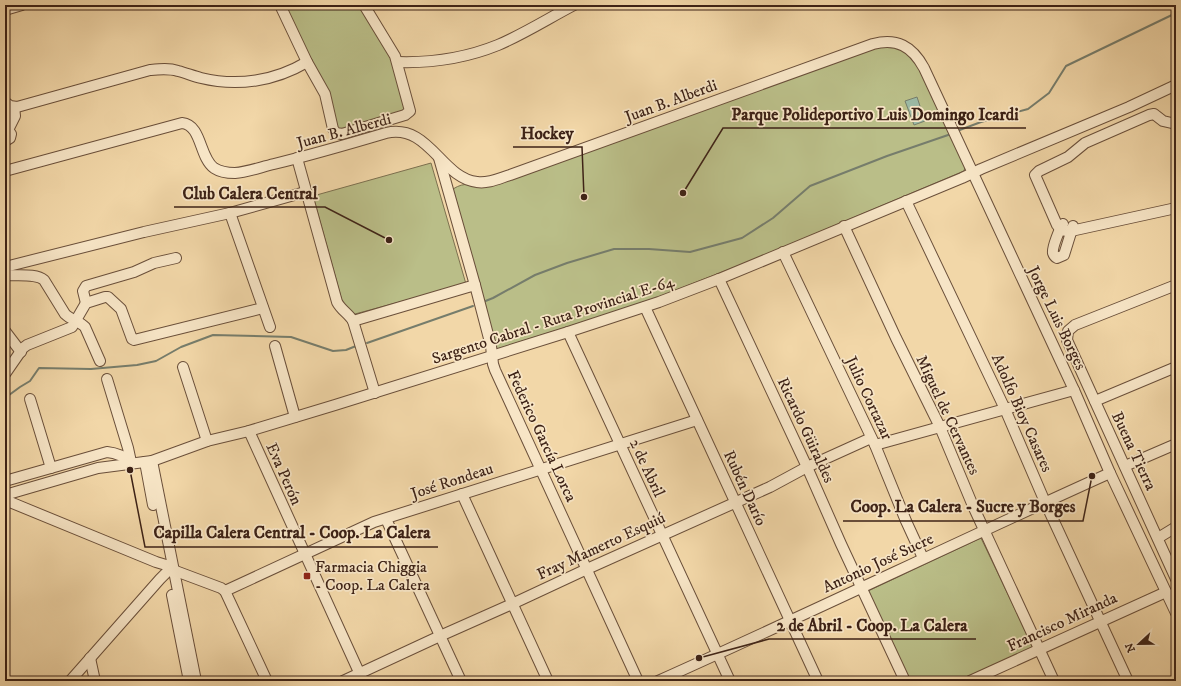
<svg xmlns="http://www.w3.org/2000/svg" width="1181" height="686" font-family="'IM FELL DW Pica',serif">
	<rect width="100%" height="100%" fill="#f2d7a8"/>
	<filter id="stains"><feTurbulence type="fractalNoise" baseFrequency=".005" numOctaves="4"/><feColorMatrix values="0 0 0 0 .2 0 0 0 0 .09 0 0 0 0 .02 0 0 0 .5 -.17"/></filter>
	<radialGradient id="worn" r=".72"><stop offset=".6" stop-color="#630" stop-opacity="0"/><stop offset="1" stop-color="#630" stop-opacity=".3"/></radialGradient>
	<g fill="#babe88" stroke="#7c704f">
		<polygon points="284,5 360,5 394,61 406,110 340,130 336,128"/>
		<path d="M893 45 912 54 965 167 964 171 755 259 646 302 497 349 453 189C466 181 469 186 484 187L874 47Z"/>
		<polygon points="431,163 466,284 355,314 344,308 313,196"/>
		<polygon points="981,538 1034,649 965,681 910,681 868,591"/>
	</g>
	<polygon fill="#9cbaa5" stroke="#767d6c" points="917,97 925,121 914,125 905,101"/>
	<g fill="none" stroke-linecap="round" stroke-linejoin="round">
		<g stroke="#767d6c" stroke-width="2">
			<polyline points="957,131 981,122 1028,109 1049,93 1066,66 1176,13"/>
			<polyline points="483,302 493,298 535,275 567,263 614,249 649,249 690,252 742,238 773,218 810,186 887,156 951,134"/>
			<polyline points="367,343 473,306"/>
			<polyline points="5,398 20,387 30,381 39,368 91,369 137,365 156,361 181,347 213,335 291,337 333,351 346,350 356,346"/>
		</g>
		<g stroke="#6a4f3a" stroke-width="12">
			<g id="minor">
				<polyline points="280,5 307,62 325,94 333,129 336,133 342,134 405,115 410,111 395,56 364,5"/>
				<polyline points="5,10 22,5"/>
				<path d="M398 62C432 63 466 58 498 45 524 34 549 18 574 5"/>
				<path d="M5 102 10 106 17 107 150 70C160 69 169 68 178 71 186 73 193 76 201 78 238 87 275 81 307 62"/>
				<path d="M1176 124 1163 121 1154 114 1149 115 1085 143 1068 157 1039 171 1035 175 1057 225C1061 231 1064 231 1071 231L1176 208"/>
				<polyline points="5,129 9,131 11,134 10,138 5,141"/>
				<polyline points="8,130 15,116 14,107"/>
				<path d="M297 158 337 302C341 310 349 314 353 321L375 393"/>
				<polyline points="439,158 475,285 491,346 493,364 495,370 638,681"/>
				<path d="M5 171 182 123C202 125 199 157 214 168 220 172 228 173 235 173 248 172 261 167 274 164 311 155 349 144 386 133 429 123 441 178 477 182 488 184 500 178 510 175L873 44C897 38 912 46 924 68L1074 390 1110 473 1176 613"/>
				<polyline points="906,201 1005,409 1045,502 1128,681"/>
				<polyline points="230,213 270,327"/>
				<path d="M1063 224C1060 228 1052 247 1053 253 1054 256 1055 257 1057 258L1064 255 1073 226"/>
				<polyline points="844,226 896,338 940,427 973,506 1054,681"/>
				<polyline points="783,252 875,445 906,521 923,558"/>
				<polyline points="5,267 144,232 230,213 305,192"/>
				<path d="M5 275C17 276 36 273 44 280L65 314C71 320 79 321 85 327L100 361"/>
				<polyline points="719,279 807,467 841,544 905,681"/>
				<polyline points="1176,285 1075,325 1068,331 1067,340 1176,579"/>
				<polyline points="86,303 83,291 86,286 134,272 154,263 176,258"/>
				<polyline points="645,307 818,681"/>
				<polyline points="353,321 475,285"/>
				<polyline points="5,331 21,352"/>
				<polyline points="568,332 730,681"/>
				<polyline points="275,346 295,417"/>
				<polyline points="183,367 207,441"/>
				<polyline points="5,374 23,348 27,345 72,327 86,303 105,297 108,297 121,309 132,339 134,340 263,308"/>
				<polyline points="107,379 128,448 131,462"/>
				<polyline points="30,399 51,468"/>
				<polyline points="1095,401 1176,367"/>
				<polyline points="249,431 363,681"/>
				<polyline points="875,445 1074,390"/>
				<polyline points="152,461 196,681"/>
				<polyline points="145,462 153,505"/>
				<polyline points="1125,466 1176,444"/>
				<path d="M5 481 107 452C116 453 124 456 131 462"/>
				<polyline points="462,494 548,681"/>
				<polyline points="5,495 98,468 152,461 207,441 249,431 335,405 568,332 659,302 719,279 962,178 981,169 1129,107 1176,85"/>
				<polyline points="5,500 156,562 166,565 173,570 221,588 225,591 267,681"/>
				<polyline points="386,519 461,681"/>
				<polyline points="1158,538 1176,527"/>
				<polyline points="225,591 374,522 697,420"/>
				<polyline points="172,595 189,681"/>
				<polyline points="90,658 95,681"/>
				<polyline points="70,681 160,579 167,572 173,570"/>
				<polyline points="343,681 440,636 512,604 587,569 770,487 807,467 871,438"/>
				<path d="M658 681C810 613 959 541 1110 473"/>
				<polyline points="970,681 1166,592"/>
			</g>
		</g>
		<use href="#minor" stroke="#f7e5c6" stroke-width="10"/>
	</g>
	<rect fill="#8f2418" stroke="#f7e5c6" stroke-width="1.5" x="303" y="572" width="8" height="8" rx="2"/>
	<g text-anchor="middle" dominant-baseline="central" stroke-width="3.5" stroke-linejoin="round" paint-order="stroke">
		<g font-size="16" fill="#3d2216" stroke="#f7e5c6">
			<text transform="translate(671 101) rotate(-20)">Juan B. Alberdi</text>
			<text transform="translate(344 131) rotate(-15)">Juan B. Alberdi</text>
			<text transform="translate(1057 318) rotate(64)">Jorge Luis Borges</text>
			<text transform="translate(553 320) rotate(-18)">Sargento Cabral - Ruta Provincial E-64</text>
			<text transform="translate(869 398) rotate(65)">Julio Cortazar</text>
			<text transform="translate(1022 413) rotate(66)">Adolfo Bioy Casares</text>
			<text transform="translate(948 415) rotate(65)">Miguel de Cervantes</text>
			<text transform="translate(806 430) rotate(65)">Ricardo Güiraldes</text>
			<text transform="translate(542 436) rotate(65)">Federico García Lorca</text>
			<text transform="translate(1134 451) rotate(65)">Buena Tierra</text>
			<text transform="translate(647 468) rotate(65)">2 de Abril</text>
			<text transform="translate(284 474) rotate(66)">Eva Perón</text>
			<text transform="translate(452 481) rotate(-18)">José Rondeau</text>
			<text transform="translate(745 488) rotate(65)">Rubén Darío</text>
			<text transform="translate(601 546) rotate(-25)">Fray Mamerto Esquiú</text>
			<text transform="translate(878 563) rotate(-25)">Antonio José Sucre</text>
			<text transform="translate(1062 622) rotate(-25)">Francisco Miranda</text>
		</g>
		<g font-size="16" fill="#3d2216" stroke="#f7e5c6" text-anchor="start">
			<text x="315" y="567">Farmacia Chiggia<tspan x="315" dy="18">- Coop. La Calera</tspan></text>
		</g>
	</g>
	<path fill="none" stroke="#3d2216" stroke-width="1.5" d="M683 193L723 128H1026M584 197L582 147H513M389 240L325 207H174M1092 476L1083 521H843M130 470L145 547H438M699 658L769 639H976"/>
	<g fill="#3d2216" stroke="#f7e5c6" stroke-width="1.5">
		<circle cx="683" cy="193" r="4"/>
		<circle cx="584" cy="197" r="4"/>
		<circle cx="389" cy="240" r="4"/>
		<circle cx="1092" cy="476" r="4"/>
		<circle cx="130" cy="470" r="4"/>
		<circle cx="699" cy="658" r="4"/>
	</g>
	<g font-size="17" text-anchor="middle" font-weight="bold" fill="#3d2216" stroke="#f7e5c6" stroke-width="3.5" stroke-linejoin="round" paint-order="stroke">
		<text x="875" y="120">Parque Polideportivo Luis Domingo Icardi</text>
		<text x="547" y="139">Hockey</text>
		<text x="250" y="199">Club Calera Central</text>
		<text x="963" y="512">Coop. La Calera - Sucre y Borges</text>
		<text x="292" y="538">Capilla Calera Central - Coop. La Calera</text>
		<text x="872" y="631">2 de Abril - Coop. La Calera</text>
	</g>
	<rect width="1181" height="686" fill="none" stroke="#f2d7a8" stroke-width="20"/>
	<rect x="6" y="6" width="1169" height="674" fill="none" stroke="#3d2216" stroke-width="2"/>
	<rect x="10" y="10" width="1161" height="666" fill="none" stroke="#3d2216"/>
	<g transform="translate(1139 644) rotate(248)" stroke="#f7e5c6" stroke-width="3" paint-order="stroke">
	<path d="M0-3L7 15L0 10L-7 15Z" fill="#3d2216"/>
	<text y="-6" font-size="11" font-weight="bold" text-anchor="middle" fill="#3d2216">N</text>
	</g>
	<rect width="100%" height="100%" filter="url(#stains)"/>
	<rect width="100%" height="100%" fill="url(#worn)"/>
</svg>
